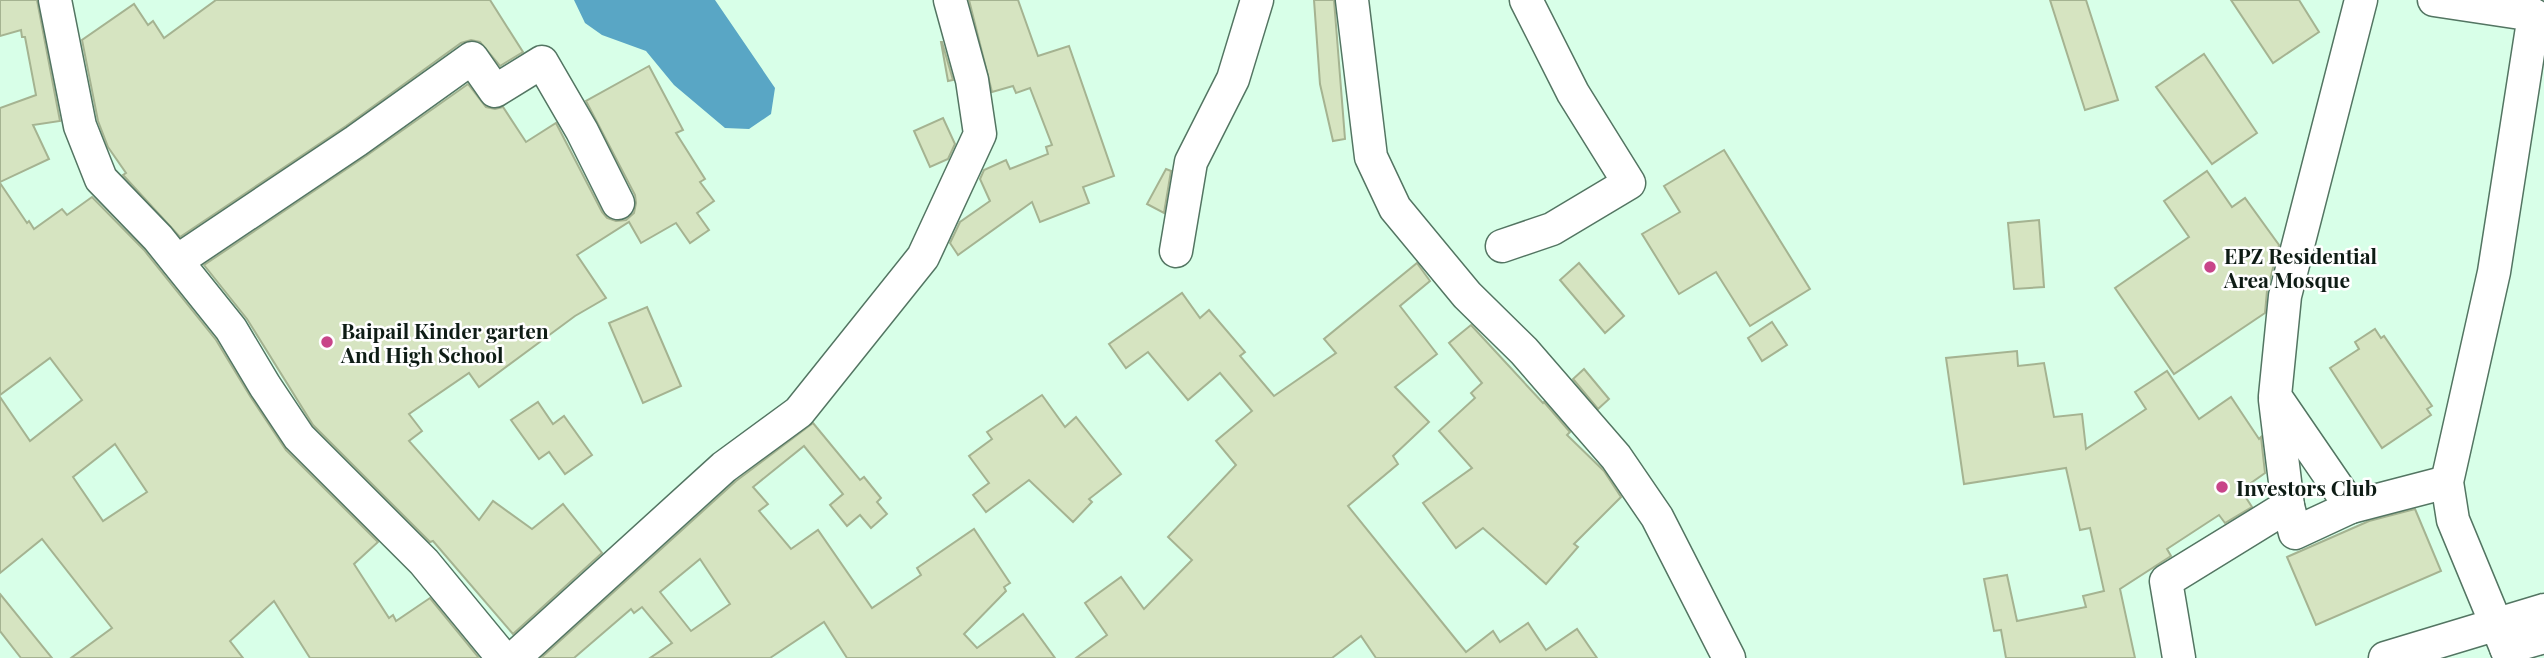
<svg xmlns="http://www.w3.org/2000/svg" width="2544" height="658" font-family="'Playfair Display',serif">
	<rect width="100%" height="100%" fill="#d8ffe8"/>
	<polygon fill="#59a6c5" points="574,0 715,0 775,88 771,114 749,129 725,128 674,85 646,51 602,35 585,23"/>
	<g fill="#d6e4c1" stroke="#a5b391" stroke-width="2" fill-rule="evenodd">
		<polygon points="0,0 37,0 60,121 33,125 49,159 0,182 0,108 36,95 25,37 22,37 21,30 0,36"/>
		<polygon points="216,0 490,0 523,52 500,66 480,42 471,40 461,43 346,126 180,237 123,175 126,173 108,147 98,121 82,40 134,4 148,25 153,21 164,38"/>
		<polygon points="969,0 1018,0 1038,56 1069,46 1114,176 1083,187 1089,203 1040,222 1032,202 958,255 950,243 960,222 990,201 980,179 984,170 1006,160 1010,169 1048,154 1046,147 1052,145 1030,88 1016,93 1013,86 992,92"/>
		<polygon points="1314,0 1334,0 1345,139 1333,141 1320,84"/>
		<polygon points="2050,0 2086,0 2118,100 2085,110"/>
		<polygon points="2231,0 2299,0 2319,32 2273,63"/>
		<polygon points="941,42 942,42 953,80 948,81"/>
		<polygon points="2204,54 2257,133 2212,164 2156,87"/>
		<polygon points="649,66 683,130 676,133 705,179 700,182 714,201 697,213 709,230 690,243 676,223 641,243 629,222 577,255 606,298 575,316 479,387 469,373 409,414 422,431 409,441 479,520 493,501 532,529 563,504 602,553 513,634 433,541 430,542 313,425 247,319 204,265 366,156 468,84 486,107 495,109 503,107 526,142 556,123 602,212 607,218 616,221 626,220 634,213 636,203 635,195 586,101"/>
		<polygon points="943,118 955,144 948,159 930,167 914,131"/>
		<polygon points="1724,150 1810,289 1750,326 1716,272 1679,294 1642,234 1680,212 1664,186"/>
		<polygon points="1166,169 1171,171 1164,213 1147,204"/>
		<polygon points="2207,171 2232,207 2245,198 2279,245 2267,291 2265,313 2174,374 2115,288 2189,237 2164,201"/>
		<path d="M0 183 27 223 29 221 34 229 62 209 67 215 92 197 144 250 216 340 250 396 286 450 378 542 354 564 389 618 393 615 396 621 430 598 479 658H310L274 601 230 641 243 658H71L112 628 42 539 0 573V397L30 441 82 400 50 358 0 395ZM115 444 147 492 103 521 73 477Z"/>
		<polygon points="2039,220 2044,287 2014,289 2008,223"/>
		<polygon points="1417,263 1430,281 1400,306 1437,354 1395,387 1429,422 1393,456 1398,464 1348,506 1466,652 1493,631 1500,642 1528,623 1546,650 1577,629 1597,658 1376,658 1361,636 1332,658 1076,658 1107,635 1085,603 1121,577 1144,609 1192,560 1168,537 1236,465 1216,441 1252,411 1220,373 1188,400 1148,352 1126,368 1109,344 1182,293 1200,318 1209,310 1245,352 1240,356 1274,396 1336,353 1324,339"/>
		<polygon points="1579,263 1624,316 1605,333 1560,280"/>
		<polygon points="647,307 681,386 643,403 609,323"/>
		<polygon points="1772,322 1787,345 1762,361 1748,338"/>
		<polygon points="1471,325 1543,403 1544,402 1570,432 1567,435 1604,471 1621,497 1574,544 1578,547 1546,584 1483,528 1456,548 1423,503 1472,468 1439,431 1475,398 1471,393 1482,383 1449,343"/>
		<polygon points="2375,329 2381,338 2384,336 2432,406 2427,409 2431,415 2382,448 2330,368 2359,349 2355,342"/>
		<polygon points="2017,351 2018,366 2044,363 2054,417 2082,414 2086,449 2146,409 2135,392 2167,371 2199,419 2231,397 2259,439 2261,437 2265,473 2241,490 2252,507 2225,523 2219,515 2167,549 2171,556 2120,589 2135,658 2006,658 2001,630 1994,631 1984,579 2007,575 2017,621 2086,607 2083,596 2104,591 2090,528 2080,530 2066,468 1964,484 1946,358"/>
		<polygon points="1584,369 1609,399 1598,409 1573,379"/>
		<polygon points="1042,395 1065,427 1076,417 1121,474 1089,499 1092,502 1073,522 1029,480 986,512 973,495 989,483 969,456 992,439 987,432"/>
		<polygon points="538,402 553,424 564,416 592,455 565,474 549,452 539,459 511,420"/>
		<path d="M813 423 860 480 864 477 881 498 877 502 887 514 871 528 860 515 847 526 830 505 843 494 804 446 753 487 768 504 759 511 791 549 818 530 872 608 921 575 917 568 974 529 1010 583 1004 587 1006 591 964 634 977 648 1023 614 1055 658H847L824 622 770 658H650L672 643 642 607 634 613 631 609 574 658H541L736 481ZM700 559 730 604 691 631 660 592Z"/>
		<polygon points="2415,509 2441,571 2316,625 2287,557 2369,521"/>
		<polygon points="0,594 52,658 21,658 0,631"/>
	</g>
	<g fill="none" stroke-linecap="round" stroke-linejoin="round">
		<g stroke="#537562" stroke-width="35">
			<g id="street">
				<polyline points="55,0 80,126 101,179 158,238 231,329 265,386 299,437 424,562 503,658"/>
				<polyline points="1352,0 1371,157 1395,208 1467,295 1524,351 1616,457 1657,517 1729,658"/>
				<polyline points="2361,0 2285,296 2275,396 2351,507 2447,482"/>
				<polyline points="2434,0 2534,15 2494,272 2447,482 2453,520 2506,648"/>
				<polyline points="1502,246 1552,229 1629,183 1573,93 1526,0"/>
				<polyline points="1176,251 1191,162 1233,79 1257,0"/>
				<polyline points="177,261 356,141 472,58 495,91 542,62 582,131 618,203"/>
				<polyline points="2275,400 2288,506 2295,533 2351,507"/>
				<polyline points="514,658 724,467 799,412 923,257 980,134 972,80 950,0"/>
				<polyline points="2179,658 2166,581 2288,506"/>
				<polyline points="2385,658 2544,610"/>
				<polyline points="2510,658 2506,648 2544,637"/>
			</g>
		</g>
		<use href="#street" stroke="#fff" stroke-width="32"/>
	</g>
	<g fill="#c84589" stroke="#fff" stroke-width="2.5">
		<circle cx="2210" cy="267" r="7"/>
		<circle cx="327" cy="342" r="7"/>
		<circle cx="2222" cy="487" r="7"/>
	</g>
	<g text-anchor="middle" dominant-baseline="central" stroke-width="5" stroke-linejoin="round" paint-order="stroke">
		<g font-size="21" font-weight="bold" fill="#0e1c15" stroke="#fff" text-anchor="start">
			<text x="2224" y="255">EPZ Residential<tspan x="2224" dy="24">Area Mosque</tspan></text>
			<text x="341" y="330">Baipail Kinder garten<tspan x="341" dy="24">And High School</tspan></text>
			<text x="2236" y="487">Investors Club</text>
		</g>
	</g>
</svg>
